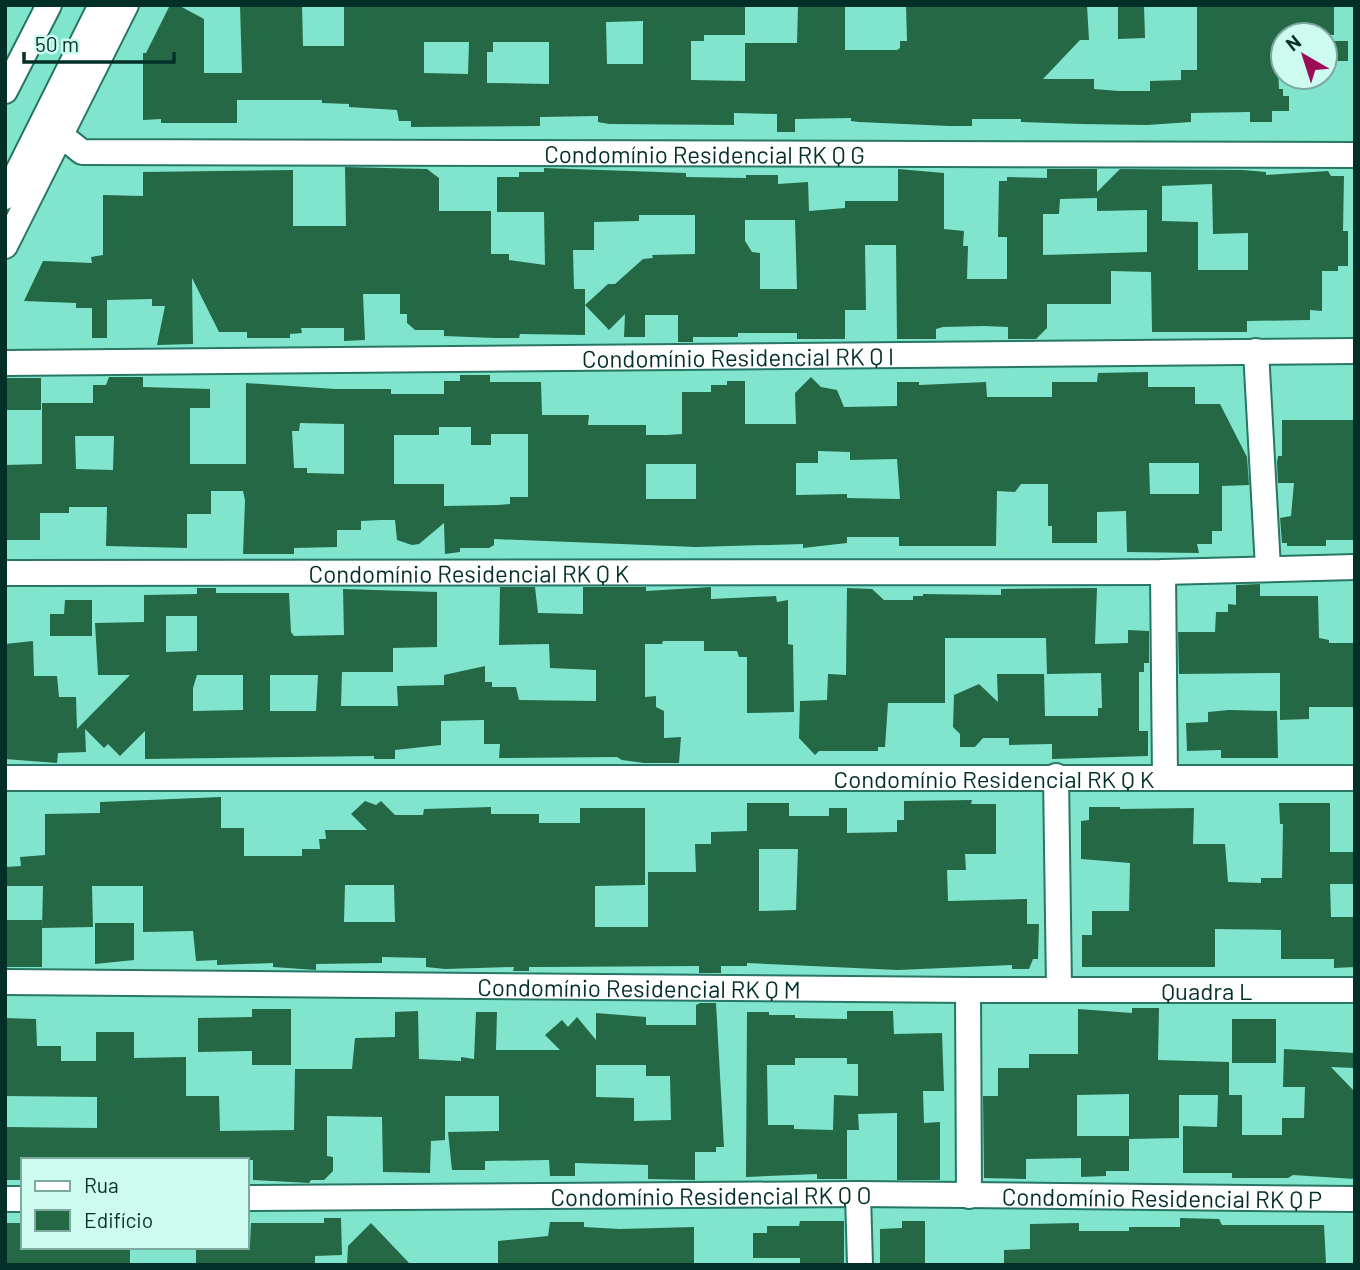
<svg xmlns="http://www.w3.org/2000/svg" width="1360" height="1270" font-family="Barlow,sans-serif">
	<rect width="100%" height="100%" fill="#81e5ce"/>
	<g fill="#256845" fill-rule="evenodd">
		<path d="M170 5H178L204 19V73H242L240 5H302L303 46H344V5H745V35H704V41H691V80L745 81V43H797L798 6H845V50H897L900 48V41H907L906 5H1087L1089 40H1080L1043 79H1094V89L1119 91H1150V81L1181 80V70H1197V5H1334V35H1283V41H1277L1279 89H1283V96H1289V111H1272V122H1250V112L1191 113V122L1147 125 1081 124 1021 122V119H972V126H949L859 122 851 121V118L795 119V132H777V114L734 113V125L609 124 598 122V116L540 117V126L411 127V121H399L397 110 349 107V104L322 103V100H237V123H161V119L143 120V53H146ZM643 21V64H607L606 22ZM424 42H469L468 74 424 73ZM493 42H549V84L487 83V52H493Z"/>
		<polygon points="1118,5 1144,5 1145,38 1118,39"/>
		<rect x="1325" y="41" width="23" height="20"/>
		<path d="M345 167 427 169 439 178V211H491V254H509V260L545 265 544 212H497V177H519V172H544V168L686 173V177L746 178V175H778V184L808 182 809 211 845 208V201H898V169L944 173V229L964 231 963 246H968L967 279H1007V237H998L999 181H1007V177L1047 178V169H1097V192L1120 169 1243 170 1266 172V175L1328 171 1331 176H1344L1343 231H1348V266H1338V271H1322V311L1310 310V320L1247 321V332H1152L1151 272 1111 271V304H1047V328L1036 339H1008V327L984 326 943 327 936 329V339H897L896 245H865L866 310H845V339H797V333H738V337H693V342H678V315H645V337H624L625 314 609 330 585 305 608 284H615L643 259 653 258 652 255 695 254V215H639V221L594 222V250H573L574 289H585V335L520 334 519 338H495L444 336V330H415L407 323V314H400V294H363L365 340 344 341V328H301L302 333 290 334V338H247V332H219L192 278 193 344 157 345 165 306H152V299L107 300V338H92V308H76V303L24 301 43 261 92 263 91 257 103 255V195L143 196V172L293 170V226H346ZM1212 184 1213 234 1248 233V270H1198V222L1162 221V186ZM1097 198V211L1147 210V252L1043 255V214H1059L1060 199ZM745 220H795L797 289H760V253L752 252 745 241Z"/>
		<path d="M1148 372V387H1195V404H1220L1247 457 1249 485 1222 486V531H1212V544H1197L1199 553 1127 552 1126 511 1097 512V543H1052V526H1048V484H1021L1015 492 997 491 996 546H899V537H847V543L803 548V544L696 547 494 539V545L489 548H460V552L445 554 444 523 419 544 412 545 397 540 395 520H380L361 521V530H337V547L294 548V554H243L245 500 243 491H211V514H187V548L106 546 107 507H69V513H40V540H5V465L42 464V403H93V385H106L109 377H143V387L210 389V408H190V464H246V383L335 389H391V394H444V381H460V375H490V382H541L542 415H589L588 425H646V435H667L682 434V392H711V385H727V381H745V424H796L795 393 811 377 821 387 837 390 844 407 897 406V382H919V385L986 382 987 397H1052V382H1097L1098 373ZM300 423 344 424V474L307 473V468H294L292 431H299ZM439 427H471V445H491V434H528V497H510V504L498 505 444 506V484H394V435H439ZM75 436H114L113 470 76 469ZM818 451 850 452V460L897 459 900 499 847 498V494L796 495V463H818ZM1149 463H1199V494H1150ZM646 464H696V499H646Z"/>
		<rect x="5" y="378" width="36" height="32"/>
		<polygon points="1282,420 1355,420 1355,540 1326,540 1326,546 1287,546 1287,543 1282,543 1280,518 1291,516 1294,483 1278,483 1277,462 1278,456 1282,456"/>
		<polygon points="1260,584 1260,596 1318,596 1319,638 1329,640 1329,643 1355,643 1355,707 1309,707 1309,719 1280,720 1280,673 1179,674 1178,632 1215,632 1216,612 1228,612 1228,604 1236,605 1236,585"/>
		<path d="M500 587H535L538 613 583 614V587H646V591L711 587V599L776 596 777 602 788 600V644L793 645 794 712 747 713V657H739L737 651H704V641H663L662 644H645V697L656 696V707L664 711V738L681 737 679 763H644L622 760 617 757 499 758 500 744H484V720L441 721V745L395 750V759H374V756L145 759V731L120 756 108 744 104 748 85 729 86 752 58 753 57 763 5 759V644L33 641 34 676H57L59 697H76L77 729 130 675H98L95 623 144 622V595L197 594V588H216V593H289L291 632 294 636 344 635 343 589 437 592V647L393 648V672H342L341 706H398L397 686 444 685V675L485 666V682H492V687H516L519 700 596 701V670L550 668 549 644 499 645ZM166 616H197V651L166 652ZM197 675H243V710L193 711V688ZM270 675H318L316 711H270Z"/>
		<polygon points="847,588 872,589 884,600 913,600 913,596 923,596 923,594 1001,595 1001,589 1097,588 1095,644 1128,643 1128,630 1149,631 1149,663 1144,663 1144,672 1139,672 1139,731 1148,731 1148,756 1052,759 1052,744 1009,745 1009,738 983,738 975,747 960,747 960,734 953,727 954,695 979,684 998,702 997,674 1044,674 1045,716 1098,716 1098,708 1102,708 1101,673 1047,674 1046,638 945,638 945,703 888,703 885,747 878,747 878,751 819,751 815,755 799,738 800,701 827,700 828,674 846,675"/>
		<polygon points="65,600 92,600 92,636 50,636 50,614 64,614"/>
		<polygon points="1229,710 1277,711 1278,758 1221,758 1221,750 1187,751 1186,723 1208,722 1208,712"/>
		<path d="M221 797V828H244V856H302V849H320L319 839H326L325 830H367L351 814 365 801 376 805 381 801 395 815H423L424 809 491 807V814H539V823H580V808H645V885L595 886V927H648V872H696L695 844H711V832L747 831V803H789V816H829V808H847V833L897 832V820H904V801L972 800 971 804H996V854H965L966 870H947L948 901 1027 899V924H1039L1038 959H1033L1029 969H1012V965L898 970 747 963V966H721V973H699V966L543 967H529V971H513L514 967 445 969 426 967V958L382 957V963L316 964V970L273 967V963L217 965V960L196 961 193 931 143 932V886H92L93 927 42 928 43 886H5V867L21 866 20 857 45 855V814L100 813V802ZM759 849H798L796 910 759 911ZM345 885H394L395 922H344Z"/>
		<polygon points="1279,803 1330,803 1330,852 1355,852 1355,884 1330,884 1331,917 1355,917 1355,967 1334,968 1334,959 1281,959 1281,930 1215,929 1215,967 1082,967 1082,935 1092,935 1092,911 1129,911 1130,863 1081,859 1081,821 1089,820 1089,807 1120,807 1120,809 1194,808 1193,844 1225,844 1228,882 1261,883 1261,878 1282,878 1283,824 1280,824"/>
		<polygon points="5,920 42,920 42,967 6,967"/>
		<polygon points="95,923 134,923 134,960 95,964"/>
		<path d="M700 1003H716L724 1147H716V1152H695V1180L648 1179V1165L575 1163V1176H550L549 1160 485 1161V1170H452L448 1132 499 1131V1096H445V1140L431 1141 430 1173 383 1172 382 1117 327 1116V1156L333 1157V1171L324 1180H311L309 1183 253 1180V1160H23V1180H7L5 1175V1127L97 1128V1097L5 1096V1018L36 1019 37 1046H61V1061H96V1032H134V1058L186 1057V1096H219L220 1131 294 1130 295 1069H352L355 1038 395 1037V1012L418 1011 419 1059 461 1061V1057L474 1059 476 1012H497L496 1050H560L545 1035 562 1020 568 1027 577 1017 596 1040V1013L646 1017V1025H696V1005ZM596 1065H646V1076H670L671 1120 634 1121V1098L596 1097Z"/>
		<path d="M1132 1008H1159L1158 1060 1229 1062V1095H1242V1135H1282V1118H1304L1305 1087H1283L1284 1049 1355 1053V1068L1331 1067 1355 1092V1179L1293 1175 1288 1178H1232V1173H1183V1126L1217 1127 1218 1095H1227H1179V1138L1129 1139V1171H1106V1176L1081 1177V1158L1026 1159V1179L984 1178 983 1096H998V1068H1029V1054H1078V1009L1132 1013ZM1129 1094V1136H1077V1095Z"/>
		<polygon points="252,1009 291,1009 291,1065 252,1065 252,1051 198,1052 198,1018 252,1017"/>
		<path d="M847 1011H893L894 1034 942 1033 944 1091H923L924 1123 940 1122V1180H897V1113L858 1114 859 1130H847V1179H817V1174L746 1177 747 1012H769V1015H795V1018L847 1019ZM795 1058H847V1064H858V1096L834 1095 833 1130 794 1129V1125H768L767 1065H795Z"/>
		<rect x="1232" y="1019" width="44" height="44"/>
		<polygon points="324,1218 341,1218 342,1255 315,1256 315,1265 196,1265 196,1247 250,1245 251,1223 324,1223"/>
		<polygon points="1180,1218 1219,1219 1222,1225 1324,1225 1326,1263 1004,1265 1004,1250 1030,1249 1030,1224 1079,1223 1079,1231 1129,1231 1129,1227 1180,1227"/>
		<polygon points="800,1221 844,1221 844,1265 800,1265 800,1258 753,1258 753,1233 767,1233 767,1226 799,1226"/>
		<polygon points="902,1221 925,1221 925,1265 880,1265 880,1229 902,1228"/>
		<polygon points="550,1222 584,1222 584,1227 620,1229 694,1227 694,1265 498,1265 498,1241 548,1236"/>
		<polygon points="5,1223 23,1223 23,1247 130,1247 130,1265 5,1265"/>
		<polygon points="371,1223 411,1265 347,1265 348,1246"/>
	</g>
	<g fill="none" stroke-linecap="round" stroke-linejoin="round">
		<g stroke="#277666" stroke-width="28">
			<g id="minor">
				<polyline points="5,91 49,5"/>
				<path id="s1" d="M49 111 67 140 82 152 1355 155"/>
				<polyline points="5,197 101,5"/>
				<polyline points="5,246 126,5"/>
				<polyline points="1256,351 1268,568"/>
				<path id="s2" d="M5 363 1355 351"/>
				<polyline points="1163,572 1165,777"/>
				<path id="s3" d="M5 573 1163 572 1355 567"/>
				<polyline points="1056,776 1059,988"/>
				<path id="s4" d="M5 778H1355"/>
				<path id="s5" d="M5 982 968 990H1355"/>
				<polyline points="968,990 969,1196"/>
				<polyline points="858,1194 860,1265"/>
				<path id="s6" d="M247 1198 858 1194 1355 1199"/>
				<polyline points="5,1199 23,1199"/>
			</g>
		</g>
		<use href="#minor" stroke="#fff" stroke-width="24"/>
	</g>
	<g text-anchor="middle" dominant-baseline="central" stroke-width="7" stroke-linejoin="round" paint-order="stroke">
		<g font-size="24" fill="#023028" stroke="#cdfbef">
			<text stroke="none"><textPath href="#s1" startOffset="676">Condomínio Residencial RK Q G</textPath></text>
			<text stroke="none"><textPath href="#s2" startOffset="733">Condomínio Residencial RK Q I</textPath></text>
			<text stroke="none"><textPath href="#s3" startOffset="464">Condomínio Residencial RK Q K</textPath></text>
			<text stroke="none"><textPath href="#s4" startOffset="989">Condomínio Residencial RK Q K</textPath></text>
			<text stroke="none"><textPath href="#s5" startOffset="634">Condomínio Residencial RK Q M</textPath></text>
			<text stroke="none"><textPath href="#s5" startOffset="1202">Quadra L</textPath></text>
			<text stroke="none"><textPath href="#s6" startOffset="464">Condomínio Residencial RK Q O</textPath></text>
			<text stroke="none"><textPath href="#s6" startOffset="915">Condomínio Residencial RK Q P</textPath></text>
		</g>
	</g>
	<rect width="1360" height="1270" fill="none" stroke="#023028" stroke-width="14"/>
	<rect x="21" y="1158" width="228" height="91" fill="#cdfbef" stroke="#7caa9f" stroke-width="2"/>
	<rect x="35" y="1181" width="35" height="10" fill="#ffffff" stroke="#7caa9f" stroke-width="2"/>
	<text x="84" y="1193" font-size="21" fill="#023028">Rua</text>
	<rect x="35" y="1210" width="35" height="21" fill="#256845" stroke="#7caa9f" stroke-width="2"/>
	<text x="84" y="1228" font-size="21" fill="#023028">Edifício</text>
	<g transform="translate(1304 56) rotate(321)"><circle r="33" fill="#cdfbef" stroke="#7caa9f" stroke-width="2"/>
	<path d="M0-5L12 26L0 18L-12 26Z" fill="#9c0b58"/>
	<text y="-10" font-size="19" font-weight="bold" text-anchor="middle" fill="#023028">N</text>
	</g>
	<path d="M24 52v10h150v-10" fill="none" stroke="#023028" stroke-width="3.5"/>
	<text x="35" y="52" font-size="21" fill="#023028" stroke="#cdfbef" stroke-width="5" paint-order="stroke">50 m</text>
</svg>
